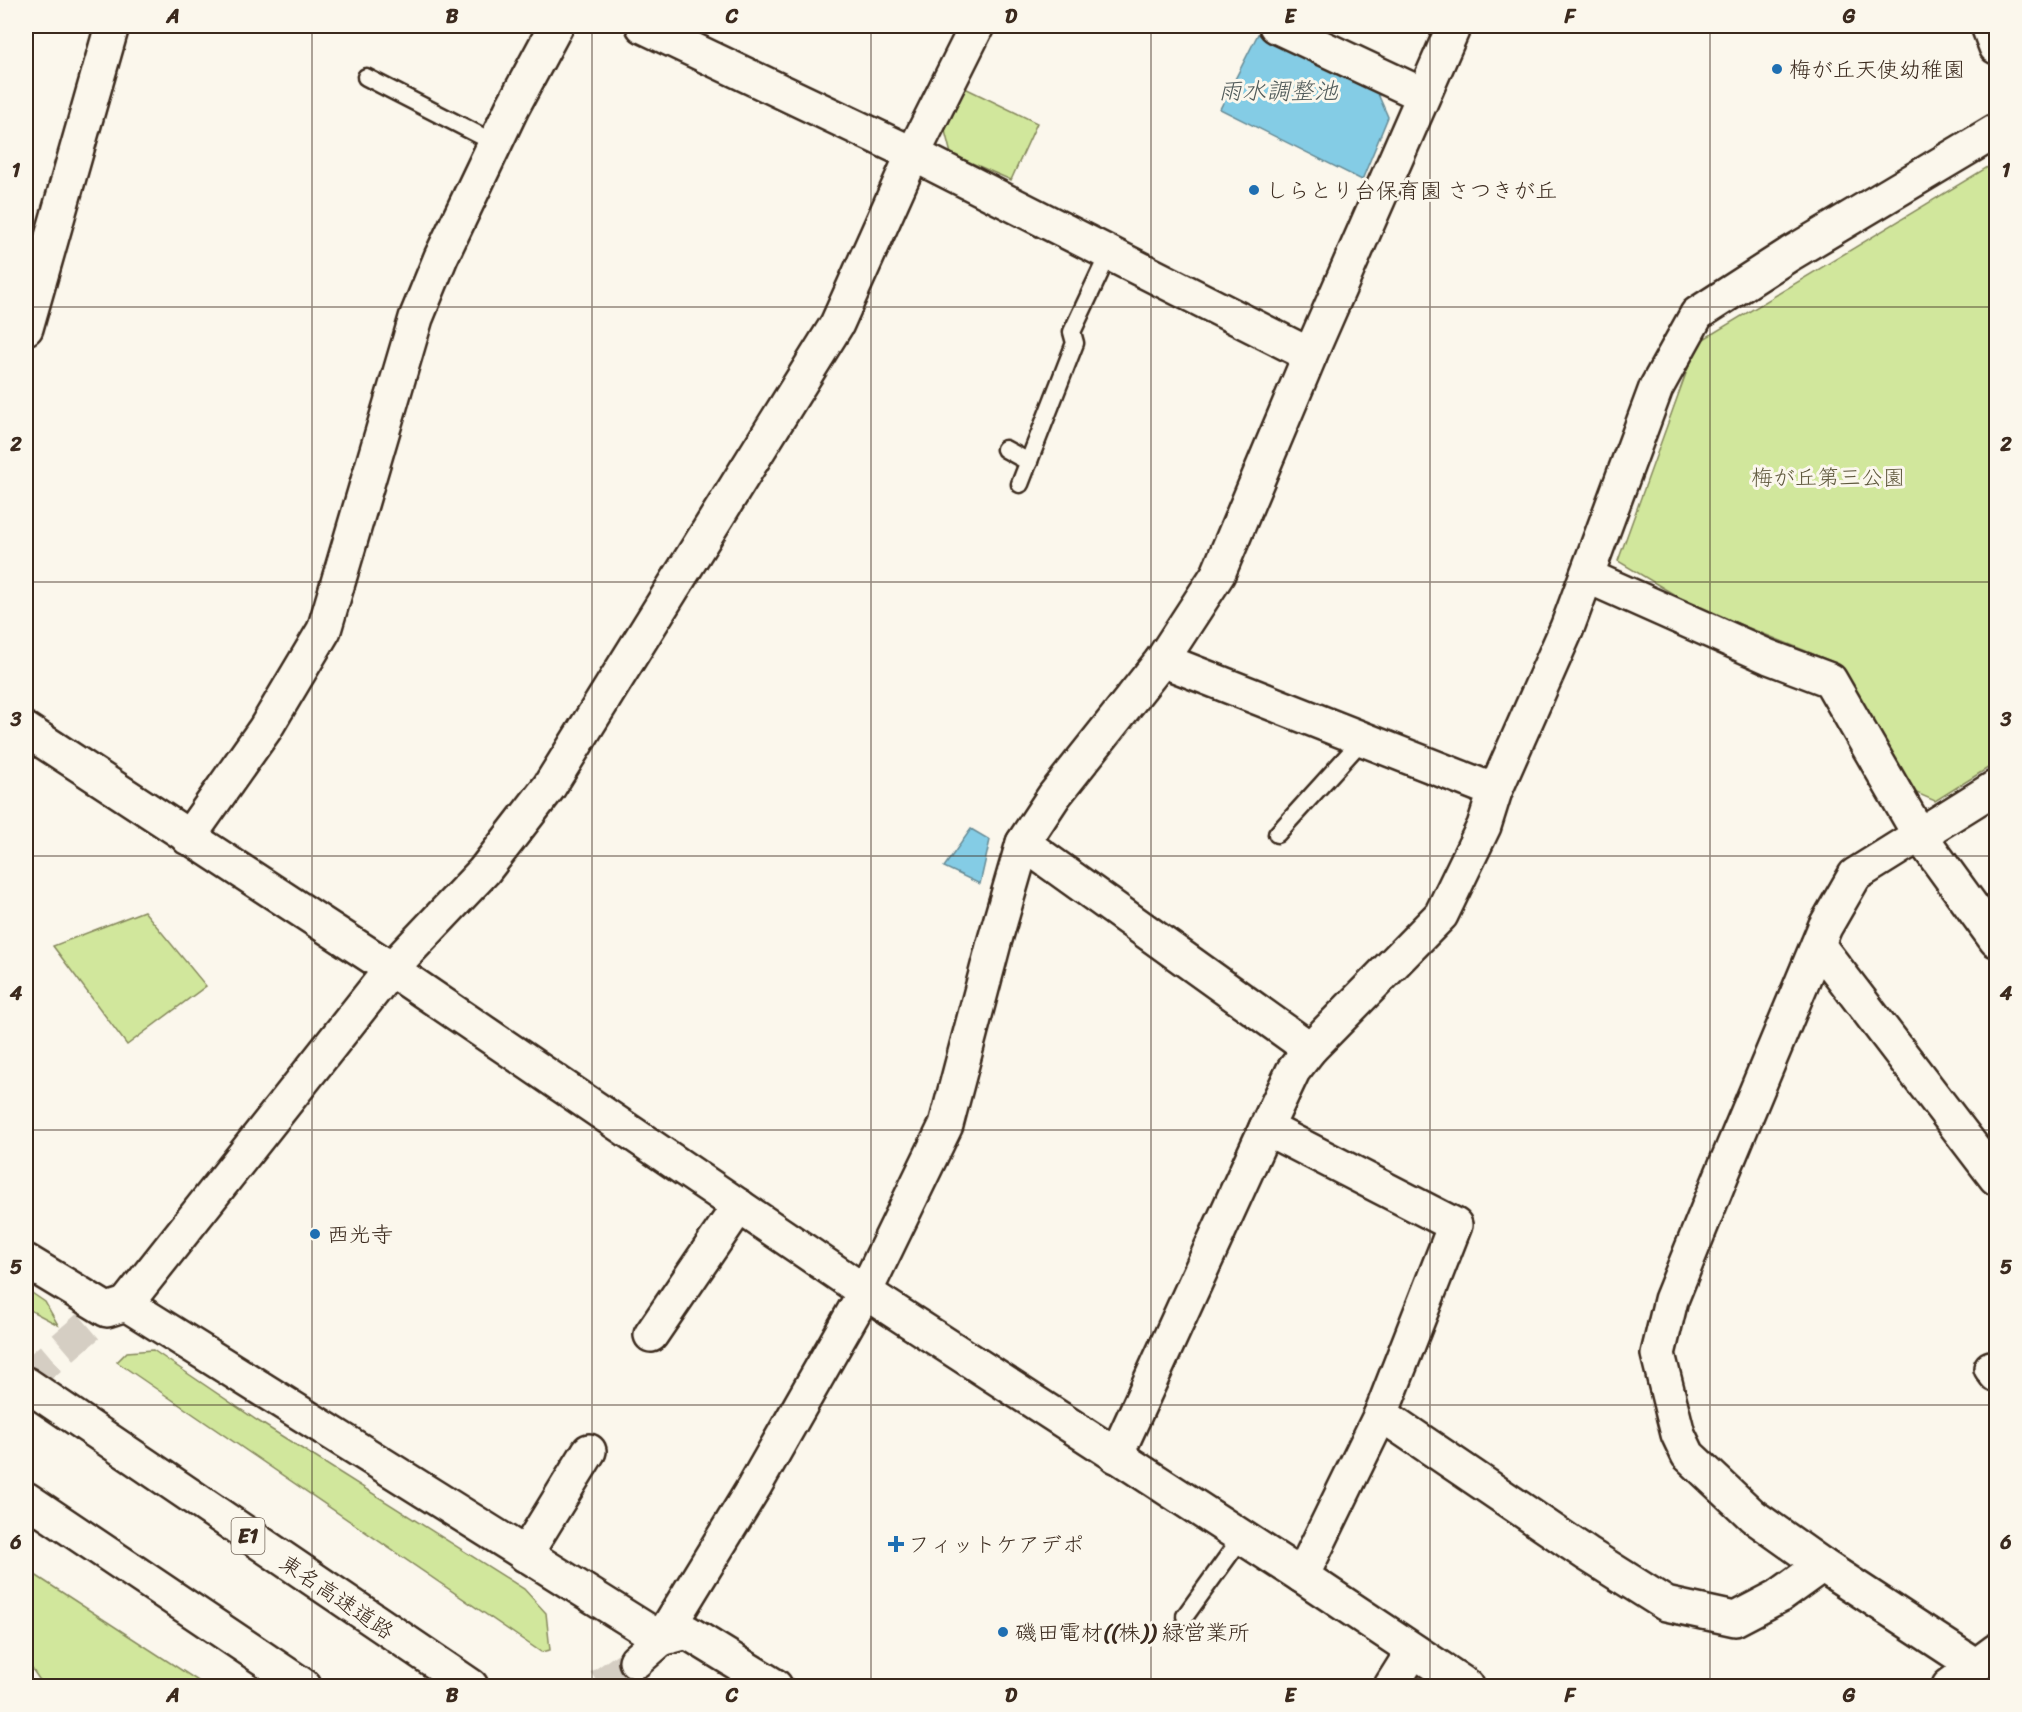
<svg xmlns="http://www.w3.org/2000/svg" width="2022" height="1712" font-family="Sriracha,'Klee One',sans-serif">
	<rect width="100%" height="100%" fill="#fbf7ec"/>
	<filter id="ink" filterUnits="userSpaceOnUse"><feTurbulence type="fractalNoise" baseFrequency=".0167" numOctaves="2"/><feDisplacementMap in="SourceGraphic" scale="12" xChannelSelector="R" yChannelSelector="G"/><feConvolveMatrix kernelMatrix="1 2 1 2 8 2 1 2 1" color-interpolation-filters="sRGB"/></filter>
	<g filter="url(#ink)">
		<g fill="#d1e79c" stroke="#86885d" stroke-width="1.5">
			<polygon points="965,88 1037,123 1011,180 951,154 945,131"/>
			<polygon points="1996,162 1996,763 1935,801 1905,788 1856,694 1838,664 1690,604 1618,561 1697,343"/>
			<polygon points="144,911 206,986 127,1045 53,946"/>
			<polygon points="26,1289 45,1302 58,1325 26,1308"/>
			<polygon points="153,1350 258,1421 524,1589 546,1613 550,1650 541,1652 117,1362 127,1352"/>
			<polygon points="26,1569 206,1686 48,1686 39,1679 26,1660"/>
		</g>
		<g fill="#84cce5" stroke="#678b95" stroke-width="1.5">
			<polygon points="1258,34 1378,94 1388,117 1362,180 1220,109"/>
			<polygon points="971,829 990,840 980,884 944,867"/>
		</g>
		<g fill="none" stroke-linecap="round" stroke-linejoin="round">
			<polyline stroke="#d5cec3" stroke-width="33" stroke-dasharray="33 16" stroke-linecap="butt" points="26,1379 107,1310"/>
			<polyline stroke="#d5cec3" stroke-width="33" stroke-dasharray="33 16" stroke-linecap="butt" points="600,1686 636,1661"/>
			<g stroke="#3b2a1e" stroke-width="21">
				<g id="service">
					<polyline points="366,77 495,143"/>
					<polyline points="1005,449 1029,462"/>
					<polyline points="1020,484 1075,343 1072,332 1109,253"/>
					<polyline points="1277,834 1363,739"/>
					<polyline points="1185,1616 1242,1537"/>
				</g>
			</g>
			<g stroke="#3b2a1e" stroke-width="38">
				<g id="minor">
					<polyline points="643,26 913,154 1310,355"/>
					<polyline points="1276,26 1423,95"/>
					<polyline points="1988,26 1996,47"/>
					<polyline points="26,328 112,26"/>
					<polyline points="1587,576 1769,657 1830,680 1919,834 1996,940"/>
					<polyline points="1162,660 1495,791"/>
					<polyline points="26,730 391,969 865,1292 1302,1576 1467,1686"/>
					<polyline points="188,838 265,729 324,630 416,318 441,257 512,108 556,26"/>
					<polyline points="1023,843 1310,1049"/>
					<polyline points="1818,945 1996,1178"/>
					<polyline points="1266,1128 1455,1225 1381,1414 1302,1576"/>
					<polyline points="26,1261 107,1310 126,1304 661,1639"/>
					<polyline points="126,1304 391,969 484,871 549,787 837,324 913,154 977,26"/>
					<polyline points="651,1335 739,1206"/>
					<polyline points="1991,1368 1996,1375"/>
					<polyline points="1381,1414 1587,1554 1666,1604 1735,1619 1779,1596 1822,1565"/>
					<polyline points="1116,1456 1266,1128 1293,1071 1310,1049 1441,915 1484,826 1495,791 1567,628 1656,388 1697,314 1790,254 1996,131"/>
					<polyline points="525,1555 589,1451"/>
					<polyline points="1976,1666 1822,1565 1753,1516 1688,1455 1678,1434 1658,1354 1671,1300 1722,1174 1825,927 1855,875 1996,787"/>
					<polyline points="1391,1686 1413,1651"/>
					<polyline points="1949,1686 1996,1651"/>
				</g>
			</g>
			<g stroke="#3b2a1e" stroke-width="38">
				<g id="tertiary">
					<polyline points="661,1639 687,1632 775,1686"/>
					<polyline points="636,1661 661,1639 754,1487 865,1292 946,1125 994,943 1023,843 1054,796 1162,660 1218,574 1310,355 1454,26"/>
				</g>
			</g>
			<g stroke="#3b2a1e" stroke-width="38">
				<g id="motorway">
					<polyline points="26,1384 471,1686"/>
					<polyline points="26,1499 304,1686"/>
				</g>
			</g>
			<use href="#service" stroke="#fbf7ec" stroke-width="16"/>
			<use href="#minor" stroke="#fbf7ec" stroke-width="33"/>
			<use href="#tertiary" stroke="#fbf7ec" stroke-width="33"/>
			<use href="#motorway" stroke="#fbf7ec" stroke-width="33"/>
		</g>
	</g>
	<path fill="none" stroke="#3b2a1e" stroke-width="1.5" stroke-opacity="0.55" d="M312 26V1686M592 26V1686M871 26V1686M1151 26V1686M1430 26V1686M1710 26V1686M26 307H1996M26 582H1996M26 856H1996M26 1130H1996M26 1405H1996"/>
	<g fill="#1f6fb2" stroke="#fbf7ec" stroke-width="2">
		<circle cx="1777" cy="69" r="6"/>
		<circle cx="1254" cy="190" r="6"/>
		<circle cx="315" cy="1234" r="6"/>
		<path d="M893 1535h6v6h6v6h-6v6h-6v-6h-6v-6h6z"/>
		<circle cx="1003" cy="1632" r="6"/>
	</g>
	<g text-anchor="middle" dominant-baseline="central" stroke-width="6" stroke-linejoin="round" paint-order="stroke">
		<rect fill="#fbf7ec" stroke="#75685c" stroke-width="1.5" x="231.5" y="1518" width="33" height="36" rx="4.5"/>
		<g font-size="21" font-weight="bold" fill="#3b2a1e">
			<text x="248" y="1536">E1</text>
		</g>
		<g font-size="22" fill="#3b2a1e" stroke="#fbf7ec" text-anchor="start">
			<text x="1789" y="69">梅が丘天使幼稚園</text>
			<text x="1266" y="190">しらとり台保育園 さつきが丘</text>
			<text x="327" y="1234">西光寺</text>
			<text x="908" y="1544">フィットケアデポ</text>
			<text x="1015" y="1632">磯田電材((株)) 緑営業所</text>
		</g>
		<g font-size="22" fill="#60593e" stroke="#fbf7ec">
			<text x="1828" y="477">梅が丘第三公園</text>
		</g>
		<g font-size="22" fill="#3b2a1e" stroke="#fbf7ec">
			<text transform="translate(337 1597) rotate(34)">東名高速道路</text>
		</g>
		<g font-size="24" font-style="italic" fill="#515b5a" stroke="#fbf7ec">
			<text x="1278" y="91">雨水調整池</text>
		</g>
	</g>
	<rect width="2022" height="1712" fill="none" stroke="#fbf7ec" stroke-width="66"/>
	<rect x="33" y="33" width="1956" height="1646" fill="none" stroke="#3b2a1e" stroke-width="2"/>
	<g font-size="20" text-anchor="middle" font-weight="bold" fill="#3b2a1e">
		<text x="173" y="23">A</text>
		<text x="452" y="23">B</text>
		<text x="732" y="23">C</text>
		<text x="1011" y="23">D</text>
		<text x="1290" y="23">E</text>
		<text x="1570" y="23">F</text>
		<text x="1849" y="23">G</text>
		<text x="16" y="177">1</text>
		<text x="2006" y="177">1</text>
		<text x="16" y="451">2</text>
		<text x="2006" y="451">2</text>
		<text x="16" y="726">3</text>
		<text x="2006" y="726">3</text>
		<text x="16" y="1000">4</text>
		<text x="2006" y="1000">4</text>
		<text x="16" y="1274">5</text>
		<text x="2006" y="1274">5</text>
		<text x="16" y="1549">6</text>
		<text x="2006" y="1549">6</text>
		<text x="173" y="1702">A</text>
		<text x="452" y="1702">B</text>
		<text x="732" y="1702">C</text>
		<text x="1011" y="1702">D</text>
		<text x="1290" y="1702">E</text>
		<text x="1570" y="1702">F</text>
		<text x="1849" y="1702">G</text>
	</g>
</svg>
